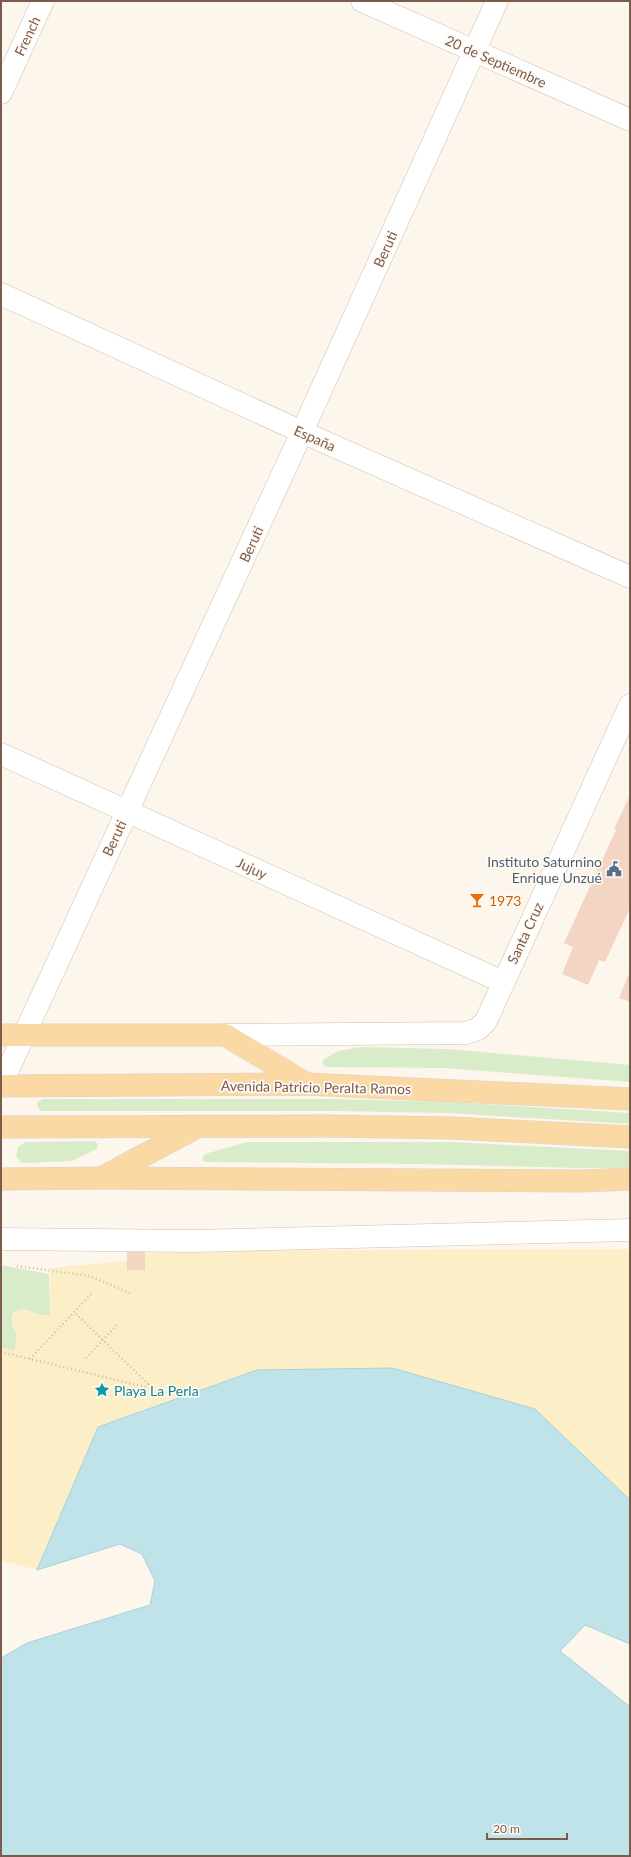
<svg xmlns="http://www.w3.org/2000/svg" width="631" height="1857" font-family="Lato,sans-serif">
	<rect width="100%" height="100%" fill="#fdf6ec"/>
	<g fill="#d8ecc9">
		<polygon points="361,1047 447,1049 630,1065 630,1082 444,1068 327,1067 323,1065 323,1060 338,1051"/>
		<polygon points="43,1099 335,1099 449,1102 630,1113 630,1124 448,1113 335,1111 40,1111 37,1105 38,1102"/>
		<polygon points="94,1141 98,1144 97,1149 72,1161 25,1163 21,1163 16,1156 18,1147 26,1142"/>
		<polygon points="247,1142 449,1142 630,1151 630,1168 581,1168 420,1164 205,1162 202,1159 205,1154"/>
		<path d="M1 1265 49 1274 50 1315C47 1315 42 1316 39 1316 27 1313 27 1305 13 1313L12 1325 17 1334 15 1351 1 1348Z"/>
	</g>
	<path fill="#fcefc7" d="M630 1249V1500L535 1409 98 1427 37 1570 1 1560V1348L15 1351C16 1346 18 1340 17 1335 16 1326 5 1317 17 1311 20 1309 22 1309 26 1310 36 1312 38 1316 50 1315V1268L126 1261 127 1251Z"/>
	<polygon fill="#bfe3e8" stroke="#a5d3da" points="392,1368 535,1409 630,1500 630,1644 585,1625 560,1651 630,1707 630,1856 1,1856 1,1658 27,1643 150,1605 155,1581 142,1554 120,1544 37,1570 98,1427 257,1370"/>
	<g fill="#f3d5c3">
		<polygon points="630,795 630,908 605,962 599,960 588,985 562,974 573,947 564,943 616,830 614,829"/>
		<polygon points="630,971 630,1002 619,998"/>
		<polygon points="127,1251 145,1252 145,1270 127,1270"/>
	</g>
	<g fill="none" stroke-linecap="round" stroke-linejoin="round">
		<g stroke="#d1beb0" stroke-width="23">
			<g id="minor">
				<polyline points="362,1 630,120"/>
				<polyline points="1,93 43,1"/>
				<polyline points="1,294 302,432 630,577"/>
				<polyline points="1,754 503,982"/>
				<polyline points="225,1035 466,1033 478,1029 486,1021 630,705"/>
				<polyline points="1,1085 302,432 497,1"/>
				<polyline points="1,1239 194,1241 630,1230"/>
			</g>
		</g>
		<g stroke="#dad1cd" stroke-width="23">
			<g id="major">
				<polyline points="1,1035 225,1035 307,1084"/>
				<polyline points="1,1086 307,1084 630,1099"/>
				<polyline points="1,1127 326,1126 453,1128 630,1137"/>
				<polyline points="105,1176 195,1128"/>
				<polyline points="1,1179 103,1178 580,1181 630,1179"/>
			</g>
		</g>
		<g stroke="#d9b8a5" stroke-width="2.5" stroke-dasharray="1 3" stroke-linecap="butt">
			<polyline points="17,1266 90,1276 132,1294"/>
			<polyline points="1,1352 145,1387 148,1384 74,1312"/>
			<polyline points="86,1358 118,1324"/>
			<polyline points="30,1359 93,1292"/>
		</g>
		<use href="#minor" stroke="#fff" stroke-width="22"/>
		<use href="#major" stroke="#fbd9a5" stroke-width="22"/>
	</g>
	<defs>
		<g id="civic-bare" transform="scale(1.2)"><path d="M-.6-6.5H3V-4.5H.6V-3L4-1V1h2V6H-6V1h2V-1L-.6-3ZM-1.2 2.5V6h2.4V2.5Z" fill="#5c6f8a" stroke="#fffaf3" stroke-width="2.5" paint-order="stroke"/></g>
		<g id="bar-bare" transform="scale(1.2)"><path d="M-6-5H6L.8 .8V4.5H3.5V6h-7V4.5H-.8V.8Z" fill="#e8710a" stroke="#fffaf3" stroke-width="2.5" paint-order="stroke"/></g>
		<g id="sight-bare" transform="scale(1.2)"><path d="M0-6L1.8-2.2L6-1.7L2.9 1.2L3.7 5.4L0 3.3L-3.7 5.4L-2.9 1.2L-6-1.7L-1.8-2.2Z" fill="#0f9aa8" stroke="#fffaf3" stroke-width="2.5" paint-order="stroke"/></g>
	</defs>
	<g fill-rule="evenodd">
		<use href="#civic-bare" x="614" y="869"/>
		<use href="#bar-bare" x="477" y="900"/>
		<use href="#sight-bare" x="102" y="1390"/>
	</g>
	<g text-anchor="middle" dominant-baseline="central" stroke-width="3.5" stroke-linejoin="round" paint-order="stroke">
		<g font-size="14" fill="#7a5c4d" stroke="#fffaf3">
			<text transform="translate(27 36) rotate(-65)">French</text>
			<text transform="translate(496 61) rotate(24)">20 de Septiembre</text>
			<text transform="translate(385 249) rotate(-66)">Beruti</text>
			<text transform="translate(315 438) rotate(24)">España</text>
			<text transform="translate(251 544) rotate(-65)">Beruti</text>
			<text transform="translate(114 838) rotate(-65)">Beruti</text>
			<text transform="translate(252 868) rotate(25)">Jujuy</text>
			<text transform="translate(525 933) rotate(-65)">Santa Cruz</text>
			<text transform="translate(316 1087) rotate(1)">Avenida Patricio Peralta Ramos</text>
		</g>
		<g font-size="14" fill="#4e5e75" stroke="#fffaf3" text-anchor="end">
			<text x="602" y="861">Instituto Saturnino<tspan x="602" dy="16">Enrique Unzué</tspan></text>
		</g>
		<g font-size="14" fill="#c56008" stroke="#fffaf3" text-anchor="start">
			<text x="489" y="900">1973</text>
		</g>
		<g font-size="14" fill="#0d838f" stroke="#fffaf3" text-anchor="start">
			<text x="114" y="1390">Playa La Perla</text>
		</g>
	</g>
	<rect width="631" height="1857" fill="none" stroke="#7a5c4d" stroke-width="4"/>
	<path d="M487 1833v6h80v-6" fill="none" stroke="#7a5c4d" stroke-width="2"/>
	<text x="493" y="1833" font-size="12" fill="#7a5c4d" stroke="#fffaf3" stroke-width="3" paint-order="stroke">20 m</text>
</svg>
